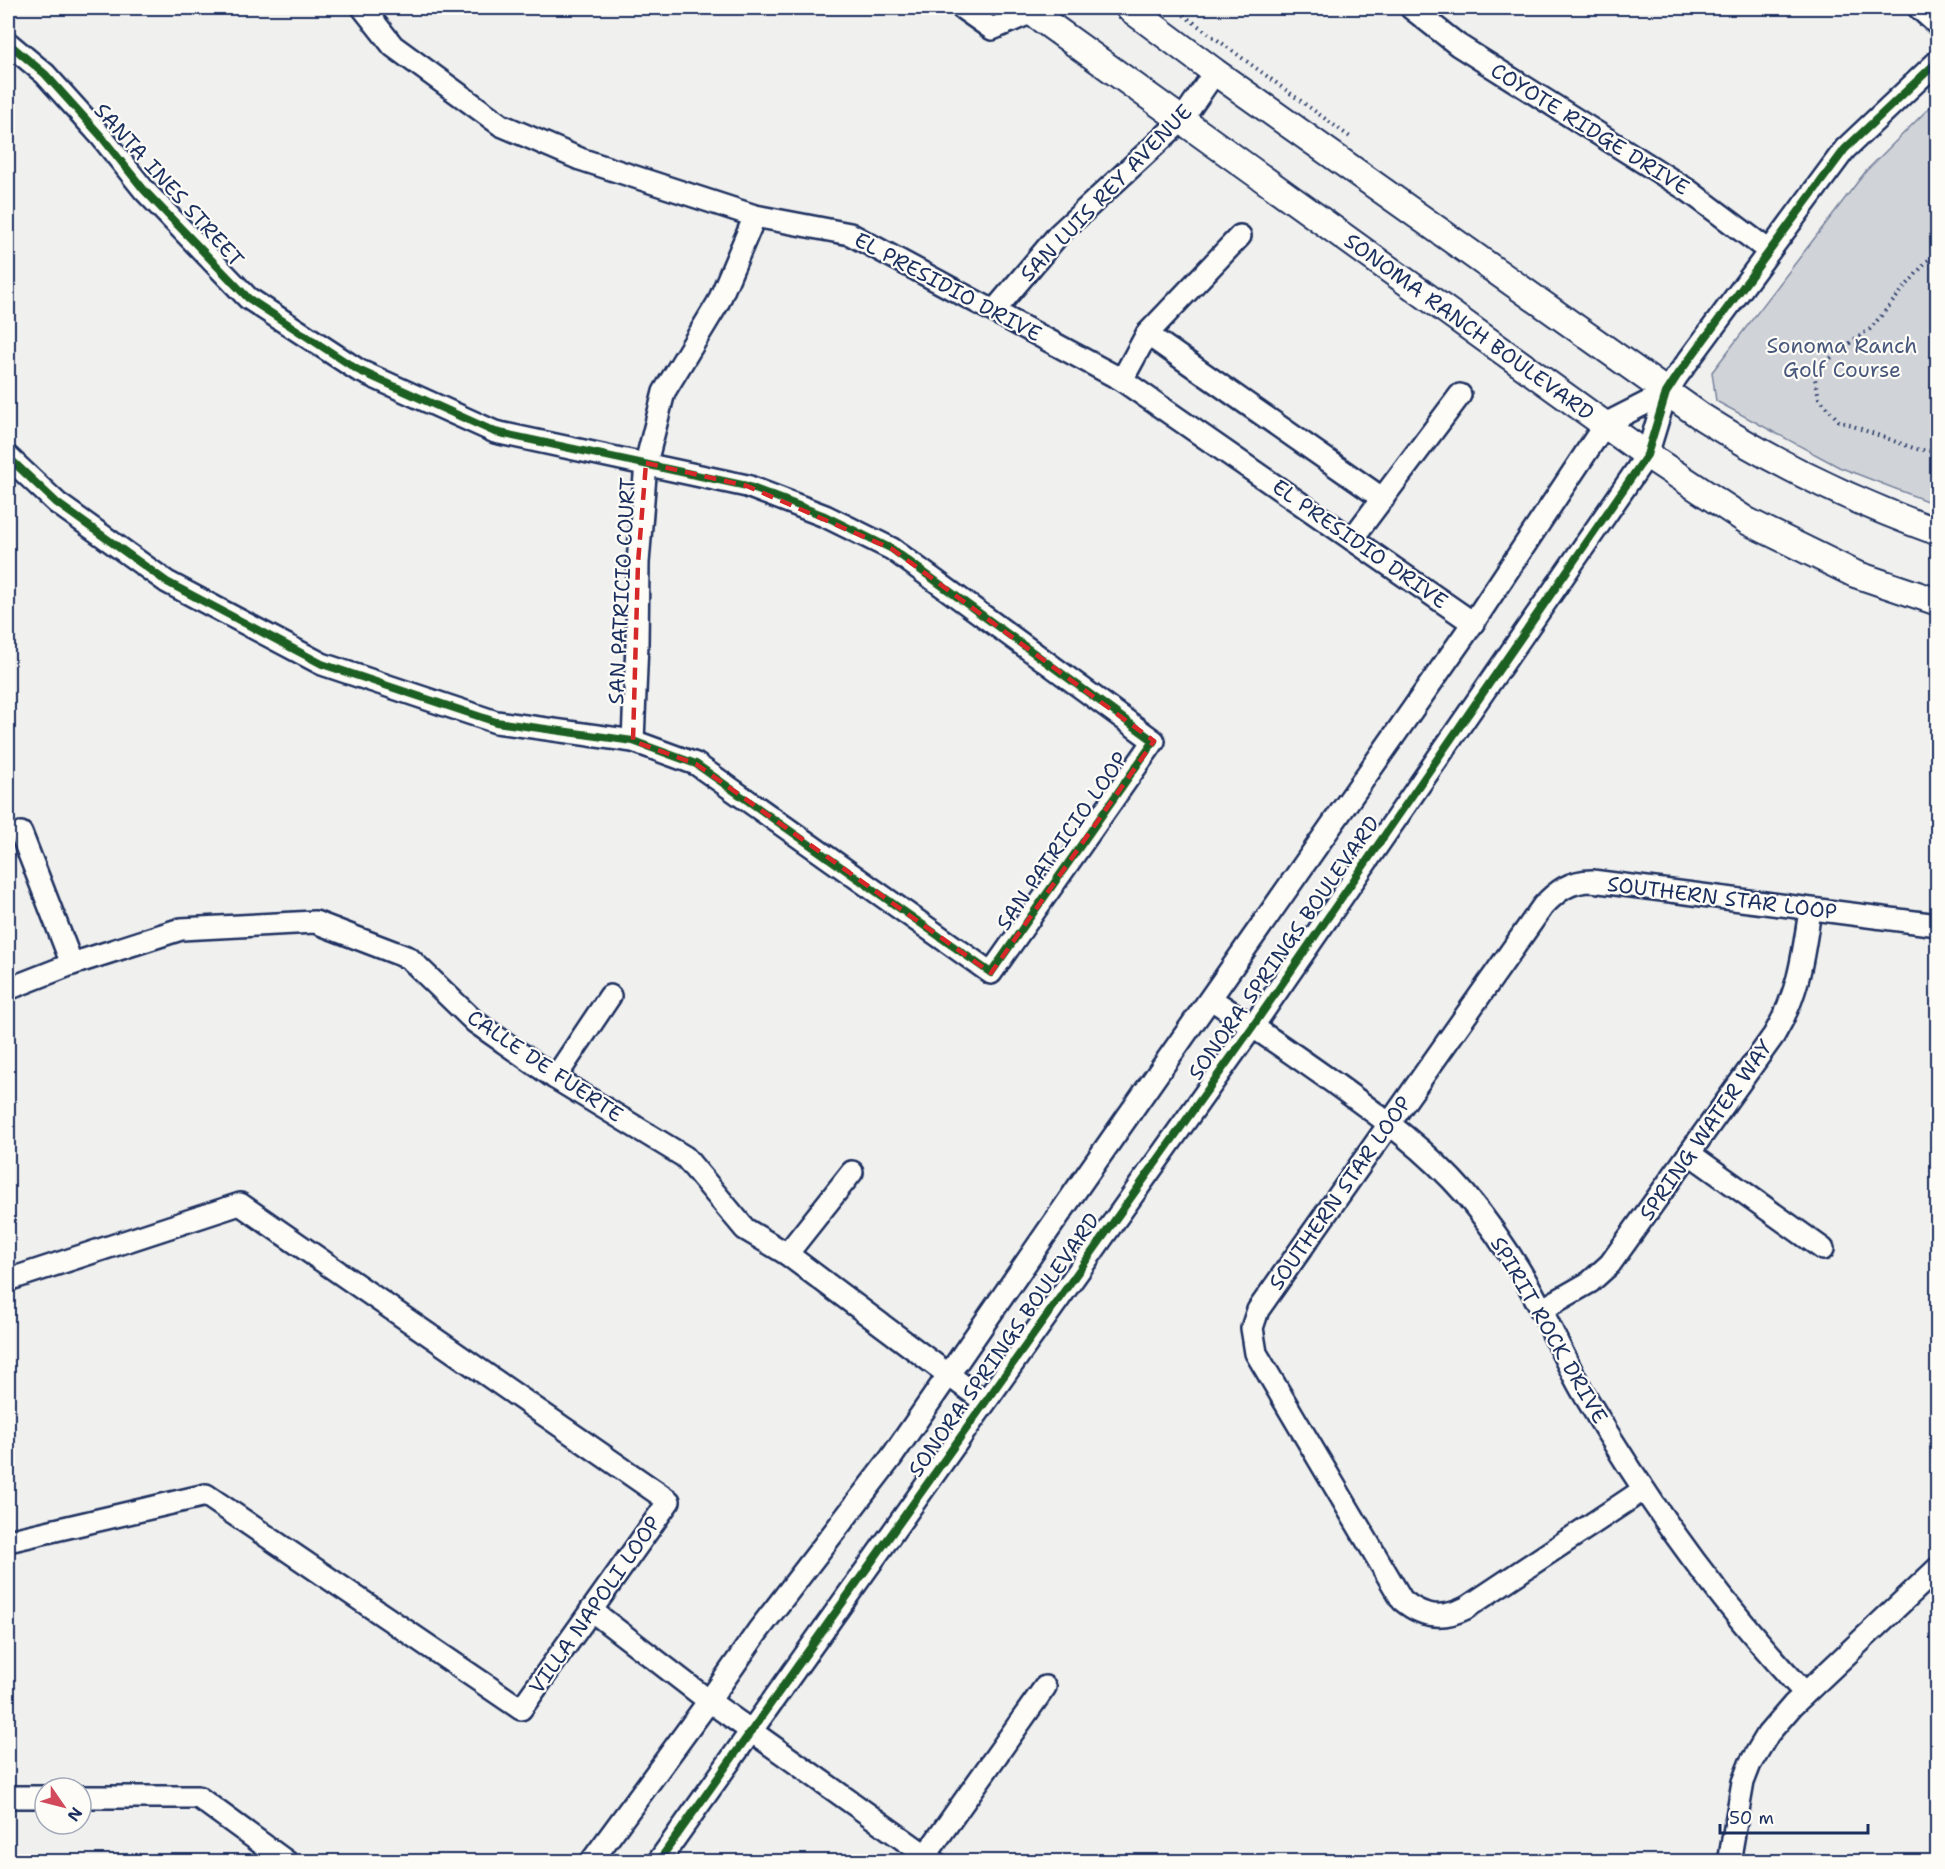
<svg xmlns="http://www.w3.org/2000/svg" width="1945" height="1869" font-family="'Shantell Sans',sans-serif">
	<rect width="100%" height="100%" fill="#f0f0ee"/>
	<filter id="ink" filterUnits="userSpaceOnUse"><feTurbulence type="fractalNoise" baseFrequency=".0167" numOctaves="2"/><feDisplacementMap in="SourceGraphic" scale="12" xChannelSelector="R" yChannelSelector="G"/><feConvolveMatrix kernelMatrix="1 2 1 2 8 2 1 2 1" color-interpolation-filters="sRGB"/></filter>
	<g filter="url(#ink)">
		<polygon fill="#d0d3d8" stroke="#76819b" stroke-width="1.5" points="1937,100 1937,505 1839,467 1716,401 1712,372 1866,171"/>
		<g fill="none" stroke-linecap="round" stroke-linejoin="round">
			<g stroke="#1b2f5e" stroke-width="26">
				<g id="minor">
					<polyline points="363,8 393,46 501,125 580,159 755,216 850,234 1122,380 1473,623"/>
					<polyline points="962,8 992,29 1032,12"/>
					<polyline points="1411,8 1458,45 1689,191 1769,251"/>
					<polyline points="1919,8 1938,25"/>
					<polyline points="8,43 45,74 100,135 144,190 248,298 358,370 495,432 747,486 825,516 892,549 1154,741 991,973 696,764 633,741 496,722 322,664 167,582 57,503 8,457"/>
					<polyline points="994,311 1059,234 1182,120 1215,72"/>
					<polyline points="1147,334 1240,236"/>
					<polyline points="1122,380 1147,334 1383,499"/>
					<polyline points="1352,539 1460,395"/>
					<polyline points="633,741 637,643 638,563 646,463 664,392 718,303 755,216"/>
					<polyline points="21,833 72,964"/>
					<polyline points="8,989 72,964 181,929 315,922 409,958 475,1022 555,1078 685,1157 745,1229 787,1254 985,1402"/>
					<path d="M1211 999C1253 1026 1293 1054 1334 1083 1381 1117 1427 1150 1465 1194 1490 1224 1512 1256 1531 1290 1550 1324 1564 1360 1584 1394 1647 1501 1719 1602 1805 1693"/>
					<polyline points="555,1078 610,996"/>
					<polyline points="1690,1154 1823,1249"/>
					<polyline points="787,1254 852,1172"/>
					<polyline points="8,1280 240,1204 669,1501 521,1709 206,1495 8,1541"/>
					<path d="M1541 1310 1590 1282 1610 1264 1774 1035C1799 993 1803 957 1810 910"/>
					<path d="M1643 1490 1466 1608C1442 1620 1422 1617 1402 1600L1256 1353 1252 1328 1258 1310 1543 906C1557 891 1570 881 1592 881L1938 925"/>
					<polyline points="591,1610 709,1701 935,1862"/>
					<polyline points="8,1797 45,1797"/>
					<polyline points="81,1797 198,1797 287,1862"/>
					<polyline points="591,1862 709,1701 758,1631 891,1458 1079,1186 1473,623 1605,424 1666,393"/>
					<polyline points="658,1862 1253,1026 1647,455 1666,393 1677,376 1845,149 1938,61"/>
					<polyline points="921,1862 1045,1687"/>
					<polyline points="1729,1862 1743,1782 1750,1764 1768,1734 1793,1705 1938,1568"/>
				</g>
			</g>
			<g stroke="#1b2f5e" stroke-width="30">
				<g id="major">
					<polyline points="1026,8 1647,455 1747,521 1855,574 1938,602"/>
					<path d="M1129 8 1215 72 1702 417C1776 464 1855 502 1938 532"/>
				</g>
			</g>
			<g stroke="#1b2f5e" stroke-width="4" stroke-dasharray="1.5 4.5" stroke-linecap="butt">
				<polyline points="1174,8 1350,137"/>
				<polyline points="1938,253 1926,262 1870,329 1837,352 1814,374 1819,398 1839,421 1916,449 1938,452"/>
			</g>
			<use href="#minor" stroke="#fdfcf7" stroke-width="21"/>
			<use href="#major" stroke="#fdfcf7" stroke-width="26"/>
			<g stroke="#fdfcf7" stroke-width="11">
				<g id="cycleway">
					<polyline points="8,43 45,74 100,135 144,190 248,298 358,370 495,432 747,486 825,516 892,549 1154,741 991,973 696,764 633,741 496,722 322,664 167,582 57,503 8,457"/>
					<polyline points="658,1862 1253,1026 1647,455 1666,393 1677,376 1845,149 1938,61"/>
				</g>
			</g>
			<use href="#cycleway" stroke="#1b5e20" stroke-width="8"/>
		</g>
	</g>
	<path fill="none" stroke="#d62828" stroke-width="4.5" stroke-dasharray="12 8" stroke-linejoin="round" d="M646 463 747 486 892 549 1154 741 991 973 696 764 633 741 638 563Z"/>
	<g text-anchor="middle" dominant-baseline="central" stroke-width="4.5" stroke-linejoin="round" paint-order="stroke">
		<g font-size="21" fill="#1b2f5e" stroke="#fdfcf7">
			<text transform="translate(1590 129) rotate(32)">COYOTE RIDGE DRIVE</text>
			<text transform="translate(169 185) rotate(48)">SANTA INES STREET</text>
			<text transform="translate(1106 193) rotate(-46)">SAN LUIS REY AVENUE</text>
			<text transform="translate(948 287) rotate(28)">EL PRESIDIO DRIVE</text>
			<text transform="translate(1469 327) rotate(36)">SONOMA RANCH BOULEVARD</text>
			<text transform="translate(1360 544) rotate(35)">EL PRESIDIO DRIVE</text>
			<text transform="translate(622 591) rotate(-87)">SAN PATRICIO COURT</text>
			<text transform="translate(1062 841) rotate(-55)">SAN PATRICIO LOOP</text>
			<text transform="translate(1722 898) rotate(7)">SOUTHERN STAR LOOP</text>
			<text transform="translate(1284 948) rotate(-55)">SONORA SPRINGS BOULEVARD</text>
			<text transform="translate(545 1066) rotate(34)">CALLE DE FUERTE</text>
			<text transform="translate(1706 1130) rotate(-55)">SPRING WATER WAY</text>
			<text transform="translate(1340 1193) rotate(-55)">SOUTHERN STAR LOOP</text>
			<text transform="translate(1549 1330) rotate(60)">SPIRIT ROCK DRIVE</text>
			<text transform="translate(1004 1345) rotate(-55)">SONORA SPRINGS BOULEVARD</text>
			<text transform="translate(595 1605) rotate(-55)">VILLA NAPOLI LOOP</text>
		</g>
		<g font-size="21" fill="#48587c" stroke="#fdfcf7">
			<text x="1842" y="346">Sonoma Ranch<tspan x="1842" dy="24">Golf Course</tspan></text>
		</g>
	</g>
	<rect width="1945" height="1869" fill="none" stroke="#fdfcf7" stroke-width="30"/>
	<rect x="15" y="15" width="1915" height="1839" fill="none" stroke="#1b2f5e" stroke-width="2" filter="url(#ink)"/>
	<g transform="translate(63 1806) rotate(125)"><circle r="28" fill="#fdfcf7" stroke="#a3aaba" stroke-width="1.5"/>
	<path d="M0-4.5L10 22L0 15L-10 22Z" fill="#d1495b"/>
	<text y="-9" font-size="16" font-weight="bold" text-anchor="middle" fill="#1b2f5e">N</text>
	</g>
	<path d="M1720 1824v9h148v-9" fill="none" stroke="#1b2f5e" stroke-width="3"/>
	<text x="1729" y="1824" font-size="18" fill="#1b2f5e" stroke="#fdfcf7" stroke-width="4.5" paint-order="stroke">50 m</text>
</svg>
